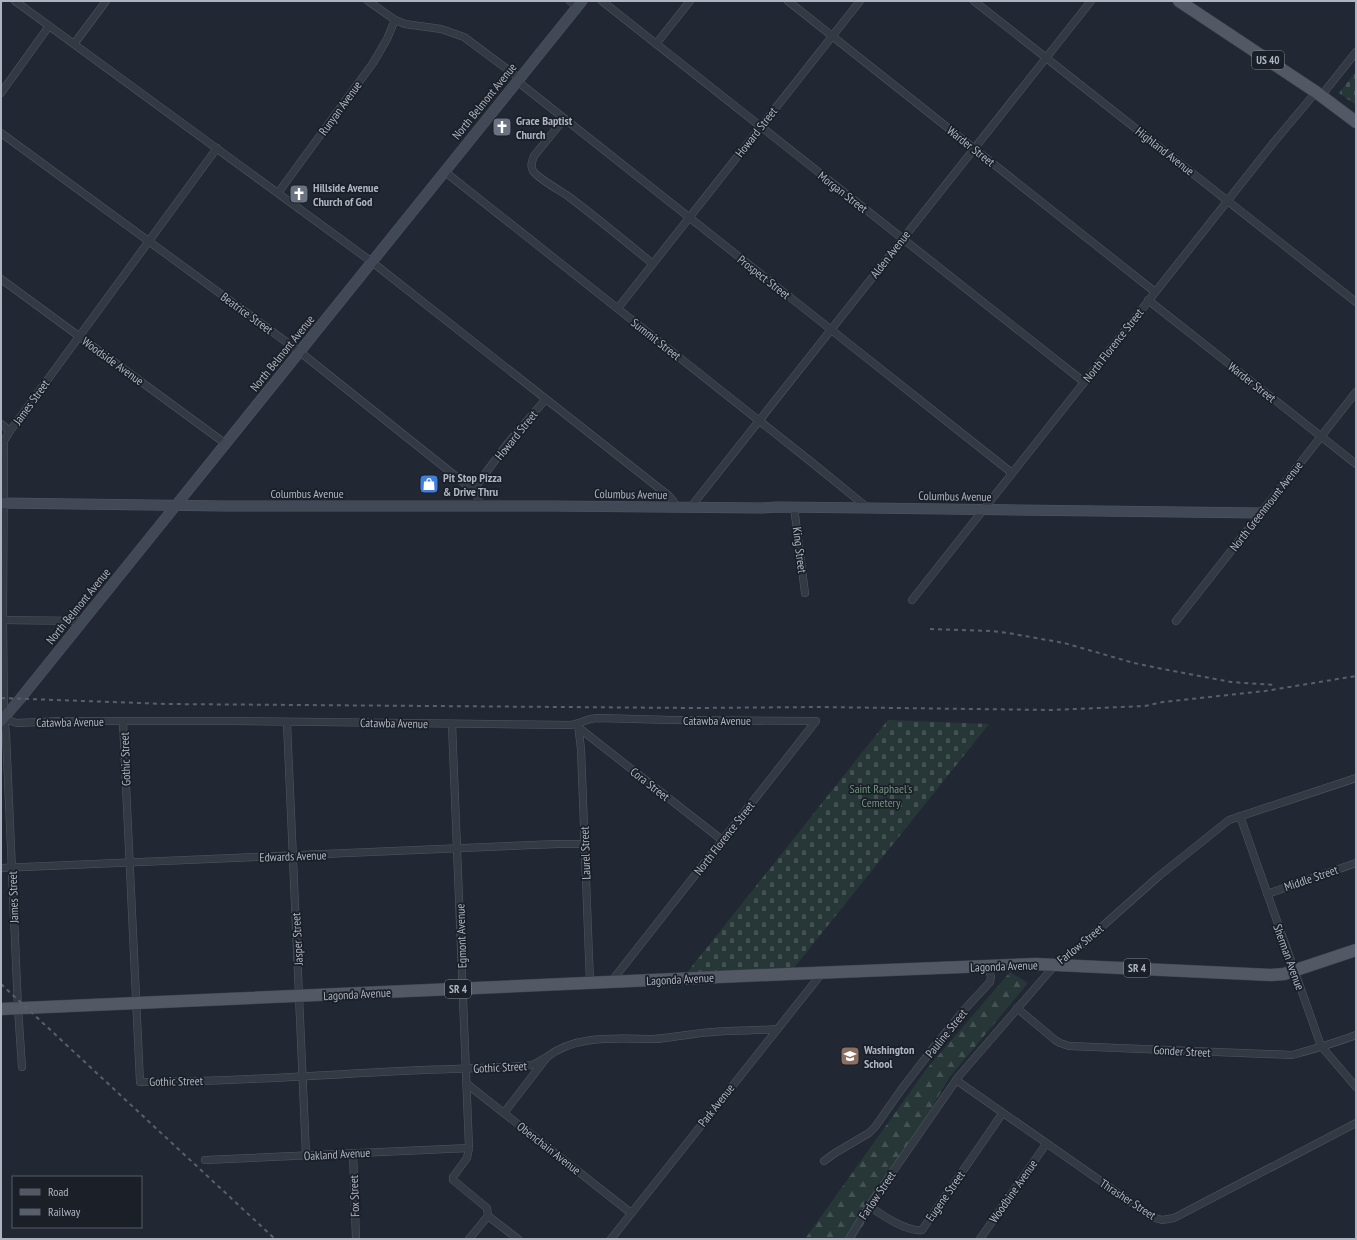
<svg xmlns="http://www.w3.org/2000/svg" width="1357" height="1240" font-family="'PT Sans Narrow',sans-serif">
	<defs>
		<pattern id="forest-firs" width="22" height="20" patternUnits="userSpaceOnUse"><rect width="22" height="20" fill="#273738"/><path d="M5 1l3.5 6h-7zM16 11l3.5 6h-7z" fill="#445253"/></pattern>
		<pattern id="cemetery-stones" width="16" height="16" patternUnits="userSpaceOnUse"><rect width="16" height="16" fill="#273738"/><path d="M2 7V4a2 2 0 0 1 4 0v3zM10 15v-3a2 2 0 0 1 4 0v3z" fill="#445253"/></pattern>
	</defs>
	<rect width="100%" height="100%" fill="#212833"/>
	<polygon fill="url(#forest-firs)" points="1010,972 1028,983 949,1078 855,1239 805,1239 925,1071"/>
	<g fill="url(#cemetery-stones)">
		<polygon points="1356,71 1356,105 1339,93"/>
		<polygon points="888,720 989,724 789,974 682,979"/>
	</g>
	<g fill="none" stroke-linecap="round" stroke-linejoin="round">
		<g stroke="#515762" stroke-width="8">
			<g id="street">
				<polyline points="15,1 372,262 669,496 674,502 675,508"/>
				<polyline points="368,1 395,20 405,24 441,29 464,37 519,78"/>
				<polyline points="570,1 577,7"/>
				<polyline points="602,1 1084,382"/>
				<polyline points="788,1 1155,292"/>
				<polyline points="974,1 1356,302"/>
				<polyline points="74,44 106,1"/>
				<polyline points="656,44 690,1"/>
				<polyline points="517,81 1012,473"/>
				<polyline points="1,93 49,26"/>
				<polyline points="1321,96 1356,52"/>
				<path d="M564 119 534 156C532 161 530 166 533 171 539 179 559 190 568 196 597 218 625 241 653 264"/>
				<polyline points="1,133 300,352 473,490 477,496 480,507"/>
				<polyline points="444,171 810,461 868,508"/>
				<polyline points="278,193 373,63 387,39 395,20"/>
				<polyline points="1,279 226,444"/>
				<polyline points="1148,300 1356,464"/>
				<polyline points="618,308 860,1"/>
				<polyline points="1,424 10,431"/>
				<polyline points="473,490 508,443 545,400"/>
				<polyline points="794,507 805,593"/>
				<polyline points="690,508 1091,1"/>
				<polyline points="912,600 1274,142 1316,92"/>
				<polyline points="1,620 83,621"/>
				<polyline points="1176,621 1356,392"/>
				<path d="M4 719 17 723 62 721H235L570 725C580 724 588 718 598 718L672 720 816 721 611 982"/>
				<path d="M123 722 140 1082C209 1082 277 1078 346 1074 400 1070 454 1069 507 1067L533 1065 547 1057"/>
				<polyline points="287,723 306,1155"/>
				<polyline points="452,724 469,1148 467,1158 453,1177 453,1180 487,1208 488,1216"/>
				<polyline points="578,724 581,749 590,983"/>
				<polyline points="579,728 722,840"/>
				<polyline points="1240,816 1321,1046 1356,1087"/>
				<polyline points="1,868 557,844 584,844"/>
				<polyline points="1267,894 1356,863"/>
				<path d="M1017 1008 1055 1040 1060 1043 1069 1046 1292 1055C1314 1049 1335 1043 1356 1035"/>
				<polyline points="22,1067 18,1008 6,734 4,719 3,620 4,441 10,431 217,148"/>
				<polyline points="956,1080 1152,1217 1162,1220 1174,1218 1356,1123"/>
				<polyline points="467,1084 631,1213"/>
				<path d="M504 1113 547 1057C577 1034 617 1039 653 1039 673 1038 693 1033 713 1032 735 1030 756 1031 777 1029"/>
				<polyline points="353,1153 356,1239"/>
				<polyline points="205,1160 469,1148"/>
				<polyline points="824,1161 835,1153 869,1133 875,1127 901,1090 934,1047 964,1010 990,982 991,977 988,966"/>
				<path d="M869 1206C882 1215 906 1232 922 1230L1002 1114"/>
				<polyline points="488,1216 518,1239"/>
				<polyline points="469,1239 488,1216"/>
				<polyline points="611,1239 822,973"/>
				<polyline points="849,1239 869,1206 959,1076 1055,965 1071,954 1159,876 1229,820 1356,778"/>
				<polyline points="980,1239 1046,1144"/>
			</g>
		</g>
		<g stroke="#515762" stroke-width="11">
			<g id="secondary">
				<polyline points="1,503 225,506 550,506 762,508 777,507 868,508 1261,513"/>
				<polyline points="1,721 20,699 582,1"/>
			</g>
		</g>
		<g stroke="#3d434d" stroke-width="13">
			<g id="primary">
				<polyline points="1179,1 1316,92 1356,122"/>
				<polyline points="1,1009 789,974 1035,964 1271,975 1284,974 1356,950"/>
			</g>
		</g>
		<use href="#street" stroke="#343a44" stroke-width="7"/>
		<use href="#secondary" stroke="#424956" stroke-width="10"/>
		<use href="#primary" stroke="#525864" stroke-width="12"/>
		<g stroke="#58606c" stroke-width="2" stroke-dasharray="4 4" stroke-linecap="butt">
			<polyline points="930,629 991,631 1008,633 1064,643 1134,663 1153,667 1231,682 1275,685"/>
			<polyline points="1,698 167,704 694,708 819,707 1051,710 1145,706 1163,702 1265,691 1356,676"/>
			<polyline points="1,984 275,1239"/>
		</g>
	</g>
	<defs>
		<g id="church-square" transform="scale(1)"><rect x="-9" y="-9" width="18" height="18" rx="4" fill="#6b7280" stroke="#1a1f28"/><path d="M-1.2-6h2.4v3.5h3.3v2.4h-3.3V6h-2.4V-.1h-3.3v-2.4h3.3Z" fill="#fff"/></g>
		<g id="shop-square" transform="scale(1)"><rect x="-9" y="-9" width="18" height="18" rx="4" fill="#3f7fe0" stroke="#1a1f28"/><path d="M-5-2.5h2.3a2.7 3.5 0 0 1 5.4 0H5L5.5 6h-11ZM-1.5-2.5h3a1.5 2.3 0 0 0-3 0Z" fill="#fff"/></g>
		<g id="school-square" transform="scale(1)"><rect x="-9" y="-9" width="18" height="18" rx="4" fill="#8d6e63" stroke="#1a1f28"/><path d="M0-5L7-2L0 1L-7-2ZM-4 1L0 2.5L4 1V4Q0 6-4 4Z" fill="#fff"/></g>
	</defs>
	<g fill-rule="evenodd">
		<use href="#church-square" x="502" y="127"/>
		<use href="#church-square" x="299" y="194"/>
		<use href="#shop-square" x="429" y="484"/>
		<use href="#school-square" x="850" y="1056"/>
	</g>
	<g text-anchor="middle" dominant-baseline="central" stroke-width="3.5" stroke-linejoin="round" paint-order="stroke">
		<g fill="#1a1f28" stroke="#828793" stroke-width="1">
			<rect x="1252" y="51" width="32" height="18" rx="3"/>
			<rect x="1124" y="959" width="26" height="18" rx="3"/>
			<rect x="445" y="980" width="26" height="18" rx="3"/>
		</g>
		<g font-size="11" font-weight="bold" fill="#aeb4c1">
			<text x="1268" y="60">US 40</text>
			<text x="1137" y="968">SR 4</text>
			<text x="458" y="989">SR 4</text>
		</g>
		<g font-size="12" fill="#aeb4c1" stroke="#1a1f28">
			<text transform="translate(484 101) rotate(-51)">North Belmont Avenue</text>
			<text transform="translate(340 108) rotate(-54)">Runyan Avenue</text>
			<text transform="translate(756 132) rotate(-52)">Howard Street</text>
			<text transform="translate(971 146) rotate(38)">Warder Street</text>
			<text transform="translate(1165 151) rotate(38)">Highland Avenue</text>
			<text transform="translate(843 192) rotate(38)">Morgan Street</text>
			<text transform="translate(890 254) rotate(-52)">Alden Avenue</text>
			<text transform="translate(764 277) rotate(38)">Prospect Street</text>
			<text transform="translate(247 313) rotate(36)">Beatrice Street</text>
			<text transform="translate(656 339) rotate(38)">Summit Street</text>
			<text transform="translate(1113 345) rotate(-52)">North Florence Street</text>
			<text transform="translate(282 353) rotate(-51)">North Belmont Avenue</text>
			<text transform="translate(113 361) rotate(36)">Woodside Avenue</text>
			<text transform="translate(1252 382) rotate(38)">Warder Street</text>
			<text transform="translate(31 402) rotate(-54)">James Street</text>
			<text transform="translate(516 435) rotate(-51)">Howard Street</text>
			<text x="307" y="493">Columbus Avenue</text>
			<text transform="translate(631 494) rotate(1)">Columbus Avenue</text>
			<text transform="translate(955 496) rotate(1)">Columbus Avenue</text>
			<text transform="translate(1266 506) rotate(-52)">North Greenmount Avenue</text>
			<text transform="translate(800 550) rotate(83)">King Street</text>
			<text transform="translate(78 606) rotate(-51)">North Belmont Avenue</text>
			<text x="717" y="720">Catawba Avenue</text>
			<text transform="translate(70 722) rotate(-1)">Catawba Avenue</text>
			<text transform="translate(394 723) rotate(1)">Catawba Avenue</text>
			<text transform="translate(125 759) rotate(-92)">Gothic Street</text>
			<text transform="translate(650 784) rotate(38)">Cora Street</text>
			<text transform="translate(724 838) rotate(-52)">North Florence Street</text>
			<text transform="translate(585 853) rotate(-92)">Laurel Street</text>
			<text transform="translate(293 856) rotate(-2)">Edwards Avenue</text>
			<text transform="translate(1311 878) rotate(-19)">Middle Street</text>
			<text transform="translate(13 897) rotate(-92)">James Street</text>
			<text transform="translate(461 936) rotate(-92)">Egmont Avenue</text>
			<text transform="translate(297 939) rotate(-93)">Jasper Street</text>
			<text transform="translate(1080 944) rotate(-39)">Farlow Street</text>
			<text transform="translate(1289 957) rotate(70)">Sherman Avenue</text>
			<text transform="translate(1004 966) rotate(-2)">Lagonda Avenue</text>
			<text transform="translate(680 979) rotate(-3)">Lagonda Avenue</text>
			<text transform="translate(357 994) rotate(-3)">Lagonda Avenue</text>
			<text transform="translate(946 1033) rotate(-51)">Pauline Street</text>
			<text transform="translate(1182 1051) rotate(3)">Gonder Street</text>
			<text transform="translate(500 1067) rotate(-3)">Gothic Street</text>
			<text transform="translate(176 1081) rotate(-1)">Gothic Street</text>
			<text transform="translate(716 1105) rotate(-52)">Park Avenue</text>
			<text transform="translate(549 1148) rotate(38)">Obenchain Avenue</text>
			<text transform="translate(337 1154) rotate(-3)">Oakland Avenue</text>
			<text transform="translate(1013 1191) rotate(-55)">Woodbine Avenue</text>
			<text transform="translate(877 1195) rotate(-56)">Farlow Street</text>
			<text transform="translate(354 1196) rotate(-92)">Fox Street</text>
			<text transform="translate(945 1196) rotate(-55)">Eugene Street</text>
			<text transform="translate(1128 1199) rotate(33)">Thrasher Street</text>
		</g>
		<g font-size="12" font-weight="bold" fill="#aeb4c1" stroke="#1a1f28" text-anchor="start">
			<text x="516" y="120">Grace Baptist<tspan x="516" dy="14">Church</tspan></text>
			<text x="313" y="187">Hillside Avenue<tspan x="313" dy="14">Church of God</tspan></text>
			<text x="443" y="477">Pit Stop Pizza<tspan x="443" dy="14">&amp; Drive Thru</tspan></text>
			<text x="864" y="1049">Washington<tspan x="864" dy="14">School</tspan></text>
		</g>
		<g font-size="12" fill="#70947a" stroke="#1a1f28">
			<text x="881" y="788">Saint Raphael's<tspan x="881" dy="14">Cemetery</tspan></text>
		</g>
	</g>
	<rect width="1357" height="1240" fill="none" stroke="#aeb4c1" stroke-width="4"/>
	<rect x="12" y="1176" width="130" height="52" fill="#1a1f28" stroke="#555b65"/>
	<rect x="20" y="1189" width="20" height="6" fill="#525864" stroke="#555b65"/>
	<text x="48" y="1196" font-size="12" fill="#aeb4c1">Road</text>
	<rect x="20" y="1209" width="20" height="6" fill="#58606c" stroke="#555b65"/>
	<text x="48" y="1216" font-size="12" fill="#aeb4c1">Railway</text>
</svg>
